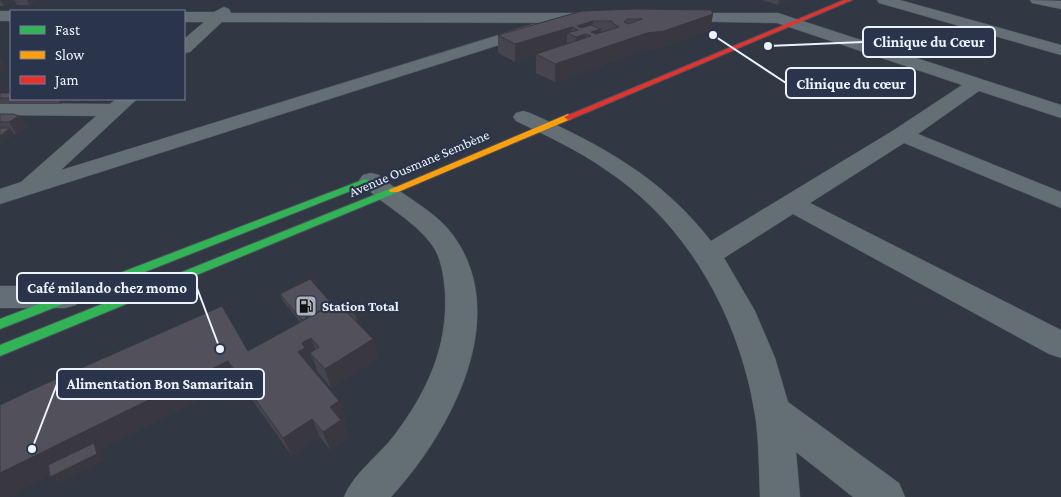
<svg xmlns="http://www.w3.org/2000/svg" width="1061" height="497" font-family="'Crimson Pro',serif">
	<rect width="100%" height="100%" fill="#313743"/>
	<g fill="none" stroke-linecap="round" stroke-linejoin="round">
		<g stroke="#4d525b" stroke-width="1">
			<g id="street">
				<polygon points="877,0 900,0 1061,45 1061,55 879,3"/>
				<polygon points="1030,0 1061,1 1061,9 1032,3"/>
				<polygon points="224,7 229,9 231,13 595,13 600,15 603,18 600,21 595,23 222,22 190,52 184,53 184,39 204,22 184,22 184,12 214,12"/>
				<rect x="0" y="11" width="11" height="10"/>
				<path d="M675 13H778L1061 105V118L979 91 918 134 1061 192V208L904 143 810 203 1061 330V358L1049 354 793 214 724 258 755 311 775 358 788 402 899 483 905 497H853L796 452 800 497H760C759 472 759 446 756 421 742 323 690 225 606 170 578 150 547 136 516 121L513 117 516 113 523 111 530 113C602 145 662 178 711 241L894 130 962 85 777 23 670 21 667 18 670 15Z"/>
				<polygon points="534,24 540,26 542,29 540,32 0,204 0,189 21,182 96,116 0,115 0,103 110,104 116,99 137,99 61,170"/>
				<path d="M371 173 379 175C402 196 435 210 453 235 513 317 450 433 391 497H344C354 472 380 455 396 433 428 390 448 346 445 292 444 277 441 257 432 245 414 220 384 206 363 185L359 180 363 175Z"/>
				<polygon points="0,286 65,286 76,289 80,297 76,305 65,308 0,308"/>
			</g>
		</g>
		<g stroke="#4d525b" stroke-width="2">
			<g id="fast">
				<polygon points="365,179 368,180 370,182 368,184 0,329 0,319"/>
				<polygon points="394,187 398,188 399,190 398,192 0,356 0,345"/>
			</g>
		</g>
		<g stroke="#4d525b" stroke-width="2">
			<polygon id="slow" points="568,114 572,117 571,119 398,192 390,192 389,190"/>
		</g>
		<g stroke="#4d525b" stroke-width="2">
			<polygon id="jam" points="844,0 852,0 571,119 568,120 564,117"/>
		</g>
		<use href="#street" fill="#636e75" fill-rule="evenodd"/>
		<use href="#fast" fill="#30b455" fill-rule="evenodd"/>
		<use href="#slow" fill="#ff9f0a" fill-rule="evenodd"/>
		<use href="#jam" fill="#e5322d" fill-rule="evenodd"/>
	</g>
	<g fill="#46454e">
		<polygon points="0,0 38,0 29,5 17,5 15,1 4,6 0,6"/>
		<polygon points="762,0 791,0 778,5"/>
		<polygon points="582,11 713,14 710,30 661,48 645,50 555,82 536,73 536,55 515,62 498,53 498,35"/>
		<polygon points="0,93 11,99 67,99 61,104 0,104"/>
		<polygon points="0,114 19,116 27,128 16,134 14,134 4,142 0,143"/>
		<polygon points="280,294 332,304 351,316 349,310 365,305 367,312 357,321 352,318 373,339 378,358 331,388 317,371 313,359 310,361 313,367 311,367 339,401 346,419 342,422 348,438 330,450 320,437 292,456 238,380 100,450 103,460 57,483 50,475 8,497 0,497 248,351 300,322 283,301"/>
	</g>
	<g fill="#393840">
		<polygon points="0,0 15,0 15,1 4,6"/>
		<polygon points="27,0 38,0 29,5"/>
		<polygon points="779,0 791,0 778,5"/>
		<polygon points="713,14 710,30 661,48 645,50 555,82 555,64 647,33"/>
		<polygon points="593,21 592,32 601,29 599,46 591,36 586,34 585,51 575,54 576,37 578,36 577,26"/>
		<polygon points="572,27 571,35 567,33 567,45 515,62 515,44"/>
		<polygon points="0,58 1,58 7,68 0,73"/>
		<polygon points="0,83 3,88 0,90"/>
		<polygon points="58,99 67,99 61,104"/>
		<polygon points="19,116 27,128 16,134 9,122"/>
		<polygon points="10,128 14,134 4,142 0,143 0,136"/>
		<polygon points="365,305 367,312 357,321 355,314"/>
		<polygon points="311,338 318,356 310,353 313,359 310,361 313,367 306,371 298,352 302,343"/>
		<polygon points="373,339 378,358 331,388 325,369"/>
		<polygon points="228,361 238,380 100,450 103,460 57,483 50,477 96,452 8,497 0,497 0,473"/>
		<polygon points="339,401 346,419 342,422 348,438 330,450 323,432 330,407"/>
		<polygon points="312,419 320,437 292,456 283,438"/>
	</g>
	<g fill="#51505b" stroke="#393840" fill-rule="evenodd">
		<path d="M635 9 711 10 713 14 664 31 647 33 555 64 536 54 591 36 586 34 576 37 567 33 578 30 572 27 515 44 498 35 582 11ZM627 19H642L628 24 624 22ZM593 21H612L614 24 619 27 596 34 591 32 601 29 591 25 581 28 577 26Z"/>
		<rect x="0" y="93" width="11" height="5"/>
		<polygon points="0,114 13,114 19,116 9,122 0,122"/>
		<polygon points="0,128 10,128 0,136"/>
		<polygon points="310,279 332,304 302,320 280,294"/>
		<polygon points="337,302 373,339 325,369 310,353 319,347 311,338 302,343 305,348 298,352 339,401 330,407 341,420 323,432 312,419 283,438 228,361 0,473 0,405 38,387 222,306 248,351"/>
		<polygon points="360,302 365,305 355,314 349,310"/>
		<polygon points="94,443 97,454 50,477 48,465"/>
	</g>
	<defs>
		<g id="fuel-square" transform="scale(1.125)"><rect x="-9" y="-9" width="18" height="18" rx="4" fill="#abb1bd" stroke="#2a344a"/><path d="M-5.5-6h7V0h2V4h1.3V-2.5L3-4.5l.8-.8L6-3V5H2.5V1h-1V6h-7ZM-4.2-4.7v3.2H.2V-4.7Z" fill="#111"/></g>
	</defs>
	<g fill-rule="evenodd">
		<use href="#fuel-square" x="306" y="306"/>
	</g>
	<g text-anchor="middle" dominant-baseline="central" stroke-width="4.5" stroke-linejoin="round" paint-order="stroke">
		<g font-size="14" fill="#ecf2fe" stroke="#2a344a">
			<text transform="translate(419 163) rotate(-23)">Avenue Ousmane Sembène</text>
		</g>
		<g font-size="14" font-weight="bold" fill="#ecf2fe" stroke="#2a344a" text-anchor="start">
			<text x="322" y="306">Station Total</text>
		</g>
	</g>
	<path fill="none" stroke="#ecf2fe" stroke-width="2" d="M768 46L863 42M713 35L786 83M220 349L197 288M32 449L57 384"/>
	<g fill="#ecf2fe" stroke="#2a344a" stroke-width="2">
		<circle cx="768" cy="46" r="5"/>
		<circle cx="713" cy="35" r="5"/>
		<circle cx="220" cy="349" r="5"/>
		<circle cx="32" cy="449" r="5"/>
	</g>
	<g fill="#2a344a" stroke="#ecf2fe" stroke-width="2">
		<rect x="863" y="27" width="132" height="30" rx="5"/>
		<rect x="786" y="68" width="129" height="30" rx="5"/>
		<rect x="17" y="273" width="180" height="30" rx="5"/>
		<rect x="57" y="369" width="207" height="30" rx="5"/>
	</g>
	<g font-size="15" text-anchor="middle" font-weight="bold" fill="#ecf2fe">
		<text x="929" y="47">Clinique du Cœur</text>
		<text x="851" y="89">Clinique du cœur</text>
		<text x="107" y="293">Café milando chez momo</text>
		<text x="160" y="389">Alimentation Bon Samaritain</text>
	</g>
	<rect x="10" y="10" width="175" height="90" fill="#2a344a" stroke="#788092"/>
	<rect x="20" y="26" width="25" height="8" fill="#30b455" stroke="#788092"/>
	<text x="55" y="35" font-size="15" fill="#ecf2fe">Fast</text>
	<rect x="20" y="51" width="25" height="8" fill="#ff9f0a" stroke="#788092"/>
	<text x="55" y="60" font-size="15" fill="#ecf2fe">Slow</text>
	<rect x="20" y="76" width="25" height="8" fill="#e5322d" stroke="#788092"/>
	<text x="55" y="85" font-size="15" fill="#ecf2fe">Jam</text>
</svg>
